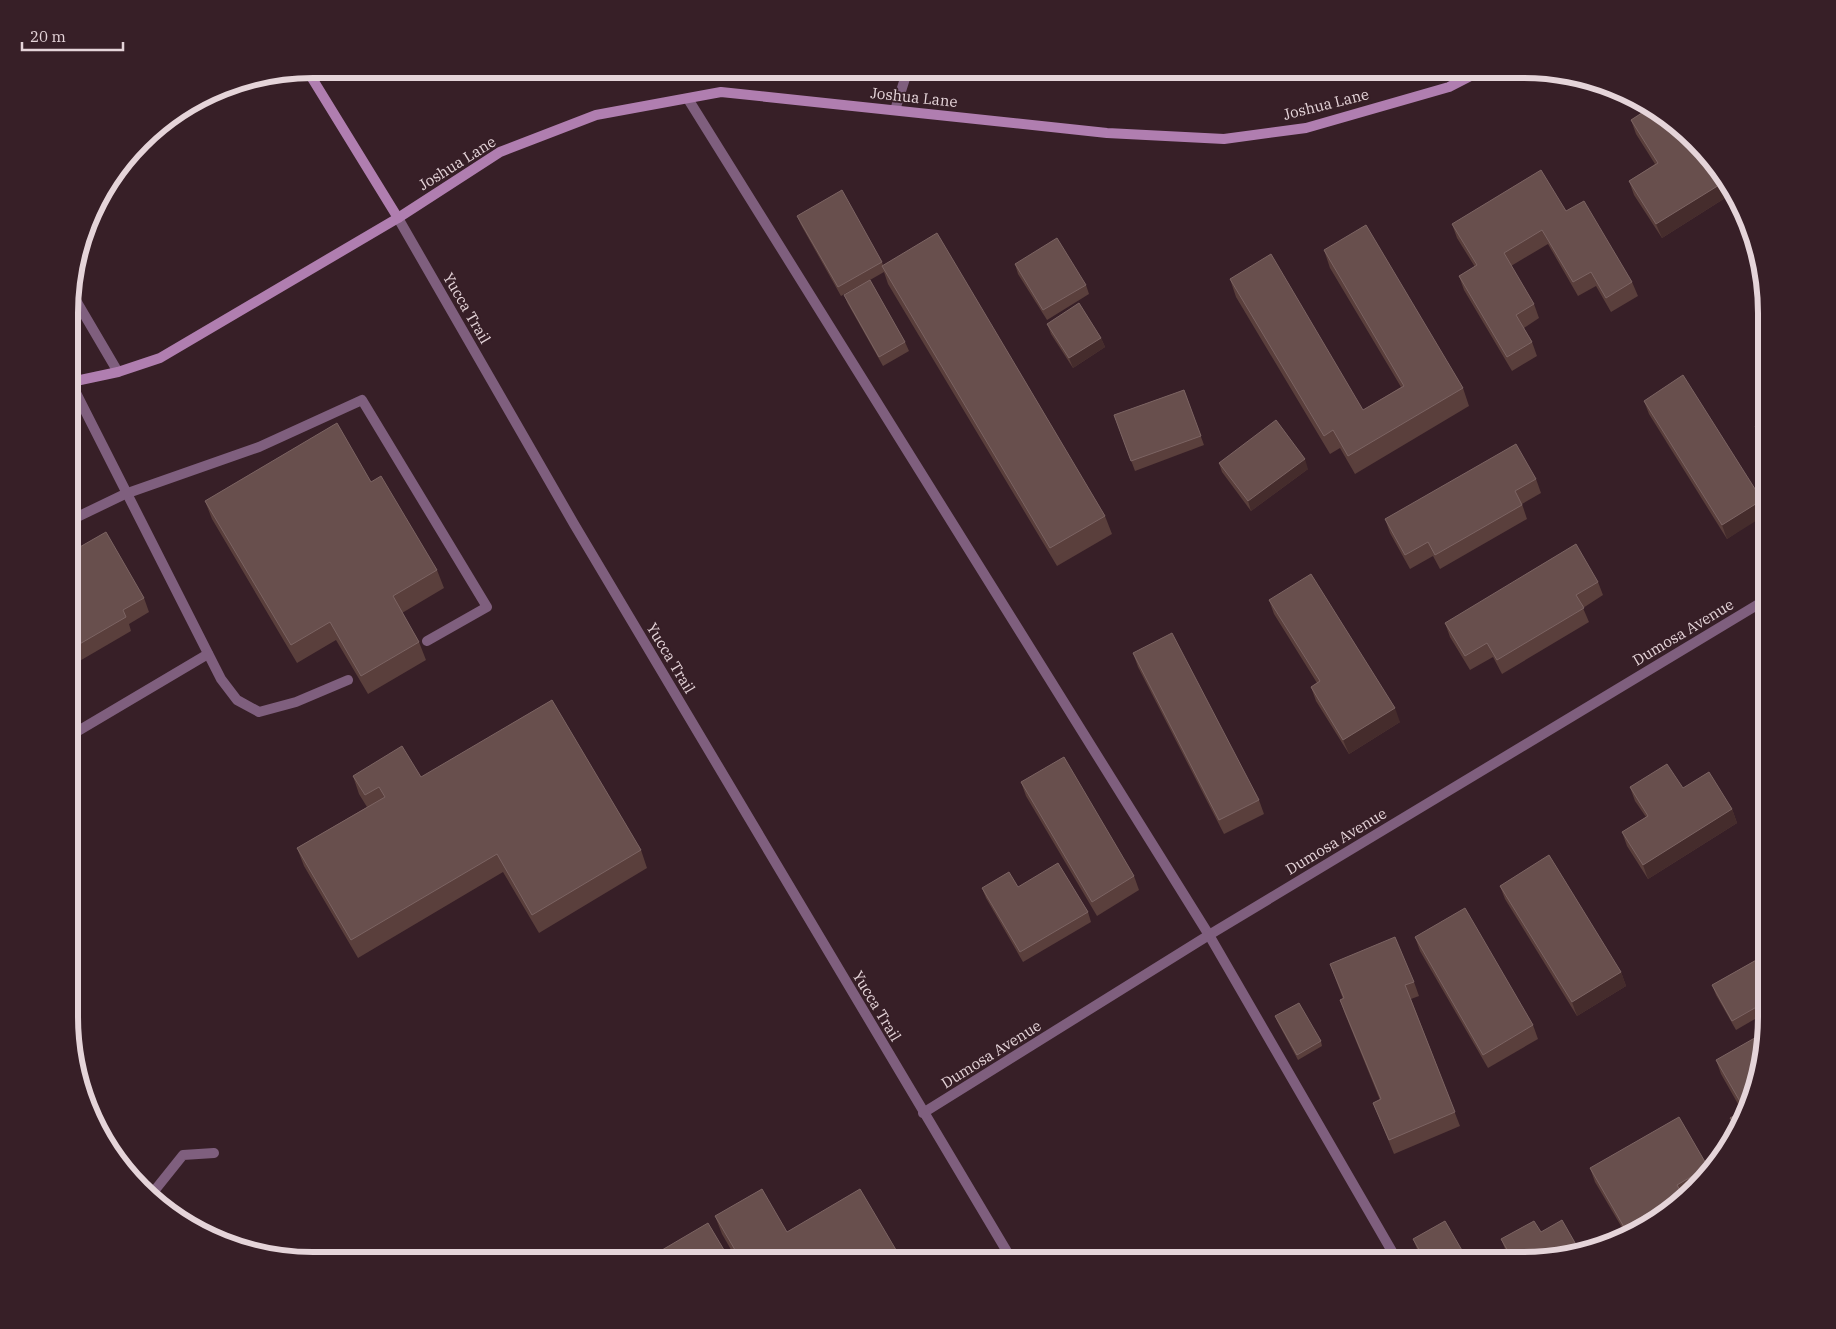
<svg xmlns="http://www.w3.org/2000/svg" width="1836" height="1329" font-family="'IBM Plex Serif',serif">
	<rect width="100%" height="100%" fill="#371f27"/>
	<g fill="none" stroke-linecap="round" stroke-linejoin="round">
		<g stroke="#7f5f7e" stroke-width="10">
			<polyline points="688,99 1209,935 1397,1260"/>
			<polyline points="71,292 118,372"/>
			<polyline points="71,383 221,679 237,700 259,712 296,702 348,680"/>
			<polyline points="71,520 125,494 259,447 362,400 487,607 427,641"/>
			<polyline points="78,731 208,654"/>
			<polyline points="151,1195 183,1155 214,1153"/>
		</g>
		<g stroke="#7f5f7e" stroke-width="10">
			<polyline points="895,110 908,69"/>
			<polyline points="923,1113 1209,935 1767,599"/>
		</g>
		<polyline stroke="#7f5f7e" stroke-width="10" points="398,218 574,524 1012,1260"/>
		<g stroke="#b07eb0" stroke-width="10">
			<polyline points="307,70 398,218"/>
			<polyline points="71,382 118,372 160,358 398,218 500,152 596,115 721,92 1107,133 1224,139 1306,128 1449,87 1484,69"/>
		</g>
	</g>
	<g fill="#5a3f3c">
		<polygon points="1672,119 1733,193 1662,238 1634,195 1629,181 1655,164 1636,134 1631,120"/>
		<polygon points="144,139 148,150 125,164"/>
		<polygon points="1566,211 1632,282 1638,296 1611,312 1596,286 1578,296 1548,244 1511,266 1534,304 1539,318 1524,328 1532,342 1537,356 1512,371 1464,290 1459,276 1475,267 1457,238 1452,224"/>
		<polygon points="797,216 882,262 883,265 1105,516 1112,534 1057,566 888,284 884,272 870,280 905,342 909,351 883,366 848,304 844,295 859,286 841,296 801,225"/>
		<polygon points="1324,250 1463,388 1469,406 1355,474 1340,448 1330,454 1236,297 1230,279 1363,410 1401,387 1330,268"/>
		<polygon points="1015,264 1086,285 1089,294 1047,320 1018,274"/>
		<polygon points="1047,324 1101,338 1105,347 1073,368 1051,334"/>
		<polygon points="1184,390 1204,445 1135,471 1114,415"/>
		<polygon points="1644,401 1767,512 1727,539 1649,414"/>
		<polygon points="1767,419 1767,450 1761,440 1755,426"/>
		<polygon points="1219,463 1308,469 1251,511 1222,472"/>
		<polygon points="1536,479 1541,493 1522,504 1527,519 1440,569 1433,556 1410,569 1390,533 1385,519"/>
		<polygon points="371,482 437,570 444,588 402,613 419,642 426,660 368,694 336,640 297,663 212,519 205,501"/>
		<polygon points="71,552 144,598 149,612 129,624 131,631 71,666"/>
		<polygon points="1598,582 1603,595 1583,608 1589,622 1502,674 1493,657 1470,670 1450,637 1445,623"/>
		<polygon points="1269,600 1400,722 1349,754 1316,701 1311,687 1317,683 1274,614"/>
		<polygon points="1133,653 1259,800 1264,814 1224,834 1138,667"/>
		<polygon points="353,776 421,777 641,850 647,868 539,933 503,872 358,958 304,866 297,848 367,807 359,794"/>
		<polygon points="1021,782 1134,876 1139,890 1097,916 1026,796"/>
		<polygon points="1630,787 1683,788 1732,809 1737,823 1648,879 1627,846 1622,832 1646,817 1635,801"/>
		<polygon points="1500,886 1621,972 1626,986 1577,1016 1505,899"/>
		<polygon points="982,888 1088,912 1091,922 1023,962 986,898"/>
		<polygon points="1415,937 1533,1025 1538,1039 1488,1068 1420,951"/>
		<polygon points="1767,954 1767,1012 1736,1030 1716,995 1712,985"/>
		<polygon points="1330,964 1414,982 1419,996 1411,999 1460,1126 1394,1154 1373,1103 1380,1100 1345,1014 1340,1000 1343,999"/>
		<polygon points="1275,1016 1321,1041 1322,1046 1298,1060 1277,1021"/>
		<polygon points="1716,1060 1754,1095 1735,1131 1730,1118 1742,1111 1721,1074"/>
		<polygon points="1708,1167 1710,1171 1632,1235 1627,1236 1595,1182 1590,1168"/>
		<polygon points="715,1216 787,1232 902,1260 737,1260 722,1234"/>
		<polygon points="1413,1239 1463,1252 1466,1260 1423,1260 1417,1249"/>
		<polygon points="1501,1239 1524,1260 1511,1260 1505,1249"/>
	</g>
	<g fill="#452c2c">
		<polygon points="1724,182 1733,193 1662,238 1656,224"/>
		<polygon points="1101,338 1105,347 1073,368 1069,358"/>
		<polygon points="1305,459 1308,469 1251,511 1248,501"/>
		<polygon points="1762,500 1767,514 1727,539 1722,525"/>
		<polygon points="1395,708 1400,722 1349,754 1343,740"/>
		<polygon points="1732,809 1737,823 1648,879 1643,865"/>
		<polygon points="1621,972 1626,986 1577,1016 1572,1002"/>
	</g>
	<g fill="#684f4d" stroke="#7c6463">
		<polygon points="1651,107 1672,119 1724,182 1656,224 1629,181 1658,163 1631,120"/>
		<polygon points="1541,170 1566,211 1584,201 1632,282 1606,298 1591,272 1573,282 1542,230 1504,253 1534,304 1516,315 1532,342 1507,357 1459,276 1477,265 1452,224"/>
		<polygon points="842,190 882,262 838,287 797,216"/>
		<polygon points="1366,225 1463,388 1348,456 1333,430 1324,436 1230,279 1271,254 1363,410 1404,386 1324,250"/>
		<polygon points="937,233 1105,516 1050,548 882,266"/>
		<polygon points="1057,238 1086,285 1043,310 1015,264"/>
		<polygon points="870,280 905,342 879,357 844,295"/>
		<polygon points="1079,303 1101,338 1069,358 1047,324"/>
		<polygon points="1683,375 1762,500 1722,525 1644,401"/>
		<polygon points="1184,390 1201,436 1131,461 1114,415"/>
		<polygon points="1767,419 1767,444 1755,426"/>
		<polygon points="1276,420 1305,459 1248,501 1219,463"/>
		<polygon points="337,423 371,482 381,476 437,570 393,596 419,642 361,676 330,622 291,645 205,501"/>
		<polygon points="1516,444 1536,479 1515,491 1522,505 1435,555 1428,542 1405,555 1385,519"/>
		<polygon points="106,532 144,598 123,610 126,617 71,649 71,552"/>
		<polygon points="1576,544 1598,582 1576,595 1584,608 1497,660 1487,643 1465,656 1445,623"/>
		<polygon points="1311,574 1395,708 1343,740 1311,687 1320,681 1269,600"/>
		<polygon points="1172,633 1259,800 1219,820 1133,653"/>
		<polygon points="552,700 641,850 532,915 497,854 351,940 297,848 385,797 379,787 365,795 353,776 402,746 421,777"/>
		<polygon points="1064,757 1134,876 1092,902 1021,782"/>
		<polygon points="1667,764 1683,788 1709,772 1732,809 1643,865 1622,832 1648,816 1630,787"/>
		<polygon points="1549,855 1621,972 1572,1002 1500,886"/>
		<polygon points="1058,863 1088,912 1020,952 982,888 1009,872 1018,887"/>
		<polygon points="1465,908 1533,1025 1483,1055 1415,937"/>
		<polygon points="1395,937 1414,982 1405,985 1455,1112 1389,1140 1373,1103 1381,1099 1340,1000 1344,998 1330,964"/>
		<polygon points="1767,954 1767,1001 1732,1021 1712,985"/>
		<polygon points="1299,1003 1321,1041 1297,1055 1275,1016"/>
		<polygon points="1767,1031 1754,1095 1737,1128 1730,1118 1745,1110 1716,1060"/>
		<polygon points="1679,1117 1708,1167 1677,1185 1682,1194 1624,1227 1590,1168"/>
		<polygon points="762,1189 787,1232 860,1189 902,1260 741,1260 715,1216"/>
		<polygon points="1562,1220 1578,1248 1524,1260 1513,1260 1501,1239 1534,1221 1541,1232"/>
		<polygon points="1445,1221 1463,1252 1449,1260 1425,1260 1413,1239"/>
		<polygon points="708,1223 730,1260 645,1260"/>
		<polygon points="1492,1255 1495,1260 1484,1260"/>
	</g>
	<g text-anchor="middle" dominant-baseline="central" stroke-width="4" stroke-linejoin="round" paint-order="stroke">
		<g font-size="15" fill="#e5d4d9" stroke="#371f27">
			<text transform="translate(914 97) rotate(6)">Joshua Lane</text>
			<text transform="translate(1326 104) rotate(-14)">Joshua Lane</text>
			<text transform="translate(457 163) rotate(-32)">Joshua Lane</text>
			<text transform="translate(467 308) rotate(60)">Yucca Trail</text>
			<text transform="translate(1683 632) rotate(-31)">Dumosa Avenue</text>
			<text transform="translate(671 658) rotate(59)">Yucca Trail</text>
			<text transform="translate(1336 841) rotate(-31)">Dumosa Avenue</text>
			<text transform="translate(877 1006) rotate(59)">Yucca Trail</text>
			<text transform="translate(991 1054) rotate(-32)">Dumosa Avenue</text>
		</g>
	</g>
	<path d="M0 0H1836V1329H0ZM313 78H1523A235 235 0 0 1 1758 313V1017A235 235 0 0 1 1523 1252H313A235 235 0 0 1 78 1017V313A235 235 0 0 1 313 78Z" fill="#371f27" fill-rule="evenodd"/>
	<path fill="none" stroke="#e5d4d9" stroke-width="6" d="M313 78H1523A235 235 0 0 1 1758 313V1017A235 235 0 0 1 1523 1252H313A235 235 0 0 1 78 1017V313A235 235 0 0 1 313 78Z"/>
	<path d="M22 42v8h101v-8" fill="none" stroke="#e5d4d9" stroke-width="2.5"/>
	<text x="30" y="42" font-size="15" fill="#e5d4d9" stroke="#371f27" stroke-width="4" paint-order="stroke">20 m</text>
</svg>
